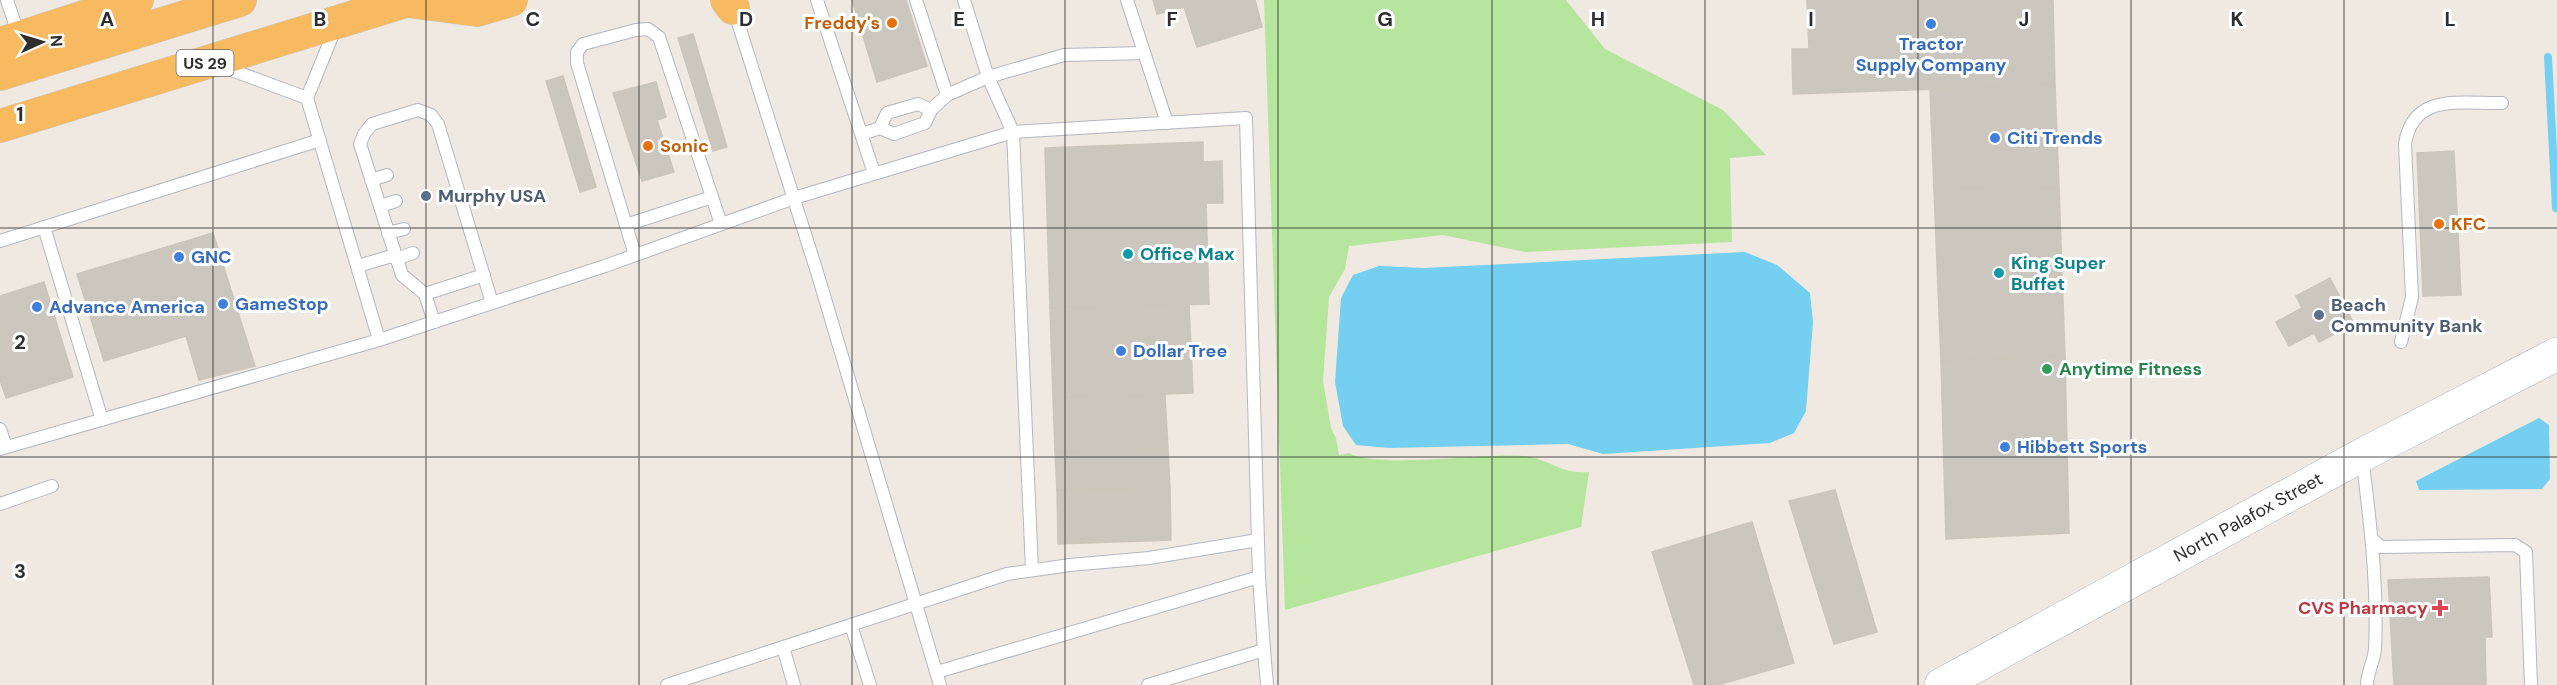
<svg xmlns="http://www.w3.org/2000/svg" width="2557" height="685" font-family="'DM Sans',sans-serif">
	<rect width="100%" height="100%" fill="#efe9e1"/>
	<path fill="#b6e59e" d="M1264 0H1566L1605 49 1723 110 1766 155 1730 158 1732 242 1525 252 1443 235 1349 246 1345 269 1329 297 1323 381 1331 428 1336 438 1339 455 1349 453C1378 469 1484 453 1523 456 1548 458 1561 475 1589 472L1581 527 1285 610Z"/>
	<g fill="#75cff0">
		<polygon points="1745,252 1777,265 1810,293 1813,322 1806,411 1794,433 1770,443 1603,454 1568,444 1389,448 1356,445 1343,426 1335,382 1341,298 1353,275 1379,266 1424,268"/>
		<polygon points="2539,418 2549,425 2550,479 2542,489 2419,490 2416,481"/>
	</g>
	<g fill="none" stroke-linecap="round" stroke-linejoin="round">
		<polyline stroke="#75cff0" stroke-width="8" points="2548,57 2556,208"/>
	</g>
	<g fill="#cbc7bf" stroke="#cbc5ba" stroke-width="1.5">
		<polygon points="852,0 906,0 927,66 877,82"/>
		<polygon points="1153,0 1255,0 1262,27 1197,47 1184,7 1157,14"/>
		<polygon points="1807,0 2053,0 2055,85 1793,94 1792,49 1809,49"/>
		<polygon points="693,34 727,147 713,151 678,38"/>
		<polygon points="563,76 596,187 580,192 546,81"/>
		<polygon points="656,82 666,117 657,120 674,172 642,181 613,93"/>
		<polygon points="2055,85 2059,187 1934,190 1930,89"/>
		<polygon points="1203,142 1203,162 1222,161 1223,203 1206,203 1209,304 1050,308 1045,148"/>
		<polygon points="2454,151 2461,295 2423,296 2417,153"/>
		<polygon points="2059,187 2065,357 1941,361 1934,190"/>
		<polygon points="213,233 255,366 199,380 186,336 104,361 77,274"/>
		<polygon points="2330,278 2354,324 2319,342 2314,333 2289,346 2276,322 2302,308 2296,296"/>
		<polygon points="44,282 73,377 6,398 0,380 0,296"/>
		<polygon points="1189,304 1193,393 1053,398 1050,308"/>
		<polygon points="2065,357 2069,533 1946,539 1941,361"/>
		<polygon points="1165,394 1168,450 1055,451 1053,398"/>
		<polygon points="1168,450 1170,488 1057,490 1055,451"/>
		<polygon points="1170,488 1171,540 1058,544 1057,490"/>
		<polygon points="1835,490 1877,632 1834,644 1789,501"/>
		<polygon points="1752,522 1794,663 1718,685 1694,685 1652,552"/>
		<polygon points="2489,577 2492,637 2485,637 2486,685 2394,685 2388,580"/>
	</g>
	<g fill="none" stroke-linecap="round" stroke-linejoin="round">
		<g stroke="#b4b7c1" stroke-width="14">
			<g id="service">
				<polyline points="7,0 19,36"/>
				<polyline points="817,0 874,173"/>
				<polyline points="916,0 947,95"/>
				<polyline points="964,0 988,77 1013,132 1032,570"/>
				<polyline points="1127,0 1167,123"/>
				<polyline points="734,10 817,272 940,685"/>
				<polyline points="335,29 307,98 379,340"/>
				<polyline points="218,65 307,98"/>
				<polyline points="880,128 887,113 918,104 931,110"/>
				<polyline points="862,134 880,128 894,134 925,123 931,110 947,95 988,77 1064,55 1144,53"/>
				<polyline points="371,180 387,175"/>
				<polyline points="380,206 396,201"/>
				<polyline points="626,225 712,197"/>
				<polyline points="44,227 102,420"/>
				<polyline points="388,233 404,229"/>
				<polyline points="0,241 320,140"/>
				<polyline points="635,255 577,63 577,52 583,44 636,30 648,29 659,37 721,224"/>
				<polyline points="396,259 413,253"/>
				<polyline points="358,266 395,255"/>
				<polyline points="425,294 484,275"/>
				<polyline points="434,322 425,294 402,275 360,144 364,134 372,124 418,110 431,115 438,124 492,303"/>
				<path d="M2401 342 2412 297 2405 144C2413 92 2461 104 2502 103"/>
				<polyline points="0,429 6,447"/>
				<polyline points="0,449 379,340 605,266 794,198 1013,132 1246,118 1259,577 1264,650 1148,685"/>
				<path d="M2362 456C2370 520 2378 585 2375 649 2374 662 2367 672 2367 685"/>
				<polyline points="0,504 52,486"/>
				<polyline points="2373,540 2381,547 2515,545 2526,552 2531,685"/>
				<polyline points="851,625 870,685"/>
				<polyline points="783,647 794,685"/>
				<polyline points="1264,650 1267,685"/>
				<polyline points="937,672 1259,577"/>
				<polyline points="667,685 1007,574 1070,565 1149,558 1258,540"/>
			</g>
		</g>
		<g stroke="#b4b7c1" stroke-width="34">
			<g id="secondary">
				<path id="s1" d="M1941 685 2362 455 2557 354"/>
			</g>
		</g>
		<g stroke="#c9c9c9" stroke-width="34">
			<g id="trunk">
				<polyline points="727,0 733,8"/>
				<polyline points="407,1 477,10 511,0"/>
				<polyline points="0,44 137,0"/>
				<polyline points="0,74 240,0"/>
				<polyline points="0,126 409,0"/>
			</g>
		</g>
		<use href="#service" stroke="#fff" stroke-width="12"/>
		<use href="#secondary" stroke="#fff" stroke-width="33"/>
		<use href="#trunk" stroke="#f8ba60" stroke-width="33"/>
	</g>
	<path fill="none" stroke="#2e2e2e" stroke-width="1.5" stroke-opacity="0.55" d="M213 0V685M426 0V685M639 0V685M852 0V685M1065 0V685M1278 0V685M1492 0V685M1705 0V685M1918 0V685M2131 0V685M2344 0V685M0 228H2557M0 457H2557"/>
	<g fill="#e8710a" stroke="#fff" stroke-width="2">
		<circle cx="892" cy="23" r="6"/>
		<circle cx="648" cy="146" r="6"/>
		<circle cx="2439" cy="224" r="6"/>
	</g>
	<g fill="#3f7fe0" stroke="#fff" stroke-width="2">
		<circle cx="1931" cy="24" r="6"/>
		<circle cx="1995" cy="138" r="6"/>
		<circle cx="179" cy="257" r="6"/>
		<circle cx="223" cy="304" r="6"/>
		<circle cx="37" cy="307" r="6"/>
		<circle cx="1121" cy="351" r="6"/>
		<circle cx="2005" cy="447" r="6"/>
	</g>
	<g fill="#5c6f8a" stroke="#fff" stroke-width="2">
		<circle cx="426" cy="196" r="6"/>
		<circle cx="2319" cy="315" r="6"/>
	</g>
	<g fill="#0f9aa8" stroke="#fff" stroke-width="2">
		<circle cx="1128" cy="254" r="6"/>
		<circle cx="1999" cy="273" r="6"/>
	</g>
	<circle fill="#2e9e5b" stroke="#fff" stroke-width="2" cx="2047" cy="369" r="6"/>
	<path fill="#e0444e" stroke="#fff" stroke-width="2" d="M2437 599h6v6h6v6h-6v6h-6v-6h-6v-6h6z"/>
	<g text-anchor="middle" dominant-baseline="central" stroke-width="6" stroke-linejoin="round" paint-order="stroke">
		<rect fill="#fff" stroke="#6d6d6d" stroke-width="1.5" x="176.5" y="50" width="57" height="26" rx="4.5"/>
		<g font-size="16" font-weight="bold" fill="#2e2e2e">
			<text x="205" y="63">US 29</text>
		</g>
		<g font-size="18" font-weight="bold" fill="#c56008" stroke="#fff" text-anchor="start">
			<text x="880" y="23" text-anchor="end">Freddy's</text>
			<text x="660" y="146">Sonic</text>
			<text x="2451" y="224">KFC</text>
		</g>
		<g font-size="18" font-weight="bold" fill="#366cbe" stroke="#fff" text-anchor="start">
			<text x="1931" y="44" text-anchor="middle">Tractor<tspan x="1931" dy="21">Supply Company</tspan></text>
			<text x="2007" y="138">Citi Trends</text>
			<text x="191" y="257">GNC</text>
			<text x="235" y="304">GameStop</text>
			<text x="49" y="307">Advance America</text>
			<text x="1133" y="351">Dollar Tree</text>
			<text x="2017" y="447">Hibbett Sports</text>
		</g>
		<g font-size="18" font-weight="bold" fill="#4e5e75" stroke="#fff" text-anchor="start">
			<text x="438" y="196">Murphy USA</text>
			<text x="2331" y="305">Beach<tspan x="2331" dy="21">Community Bank</tspan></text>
		</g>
		<g font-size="18" font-weight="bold" fill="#0d838f" stroke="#fff" text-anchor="start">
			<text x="1140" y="254">Office Max</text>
			<text x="2011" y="263">King Super<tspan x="2011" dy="21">Buffet</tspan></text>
		</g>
		<g font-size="18" font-weight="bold" fill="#27864d" stroke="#fff" text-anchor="start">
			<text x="2059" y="369">Anytime Fitness</text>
		</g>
		<g font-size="18" fill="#2e2e2e" stroke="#fff">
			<text stroke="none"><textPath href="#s1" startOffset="350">North Palafox Street</textPath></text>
		</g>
		<g font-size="18" font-weight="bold" fill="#be3a42" stroke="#fff" text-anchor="end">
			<text x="2428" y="608">CVS Pharmacy</text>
		</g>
	</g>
	<g font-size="20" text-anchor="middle" font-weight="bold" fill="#2e2e2e" stroke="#fff" stroke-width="6" stroke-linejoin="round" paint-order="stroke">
		<text x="107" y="26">A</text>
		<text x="320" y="26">B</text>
		<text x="533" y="26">C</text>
		<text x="746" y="26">D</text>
		<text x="959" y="26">E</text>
		<text x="1172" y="26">F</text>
		<text x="1385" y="26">G</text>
		<text x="1598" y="26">H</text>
		<text x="1811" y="26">I</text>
		<text x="2024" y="26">J</text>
		<text x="2237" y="26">K</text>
		<text x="2450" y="26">L</text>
		<text x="20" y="121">1</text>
		<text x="20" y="349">2</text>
		<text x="20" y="578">3</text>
	</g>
	<g transform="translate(42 42) rotate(86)" stroke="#ffffff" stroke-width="4.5" paint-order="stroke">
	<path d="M0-4.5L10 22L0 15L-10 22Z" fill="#2e2e2e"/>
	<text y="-9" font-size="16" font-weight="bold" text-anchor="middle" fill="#2e2e2e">N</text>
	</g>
</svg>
